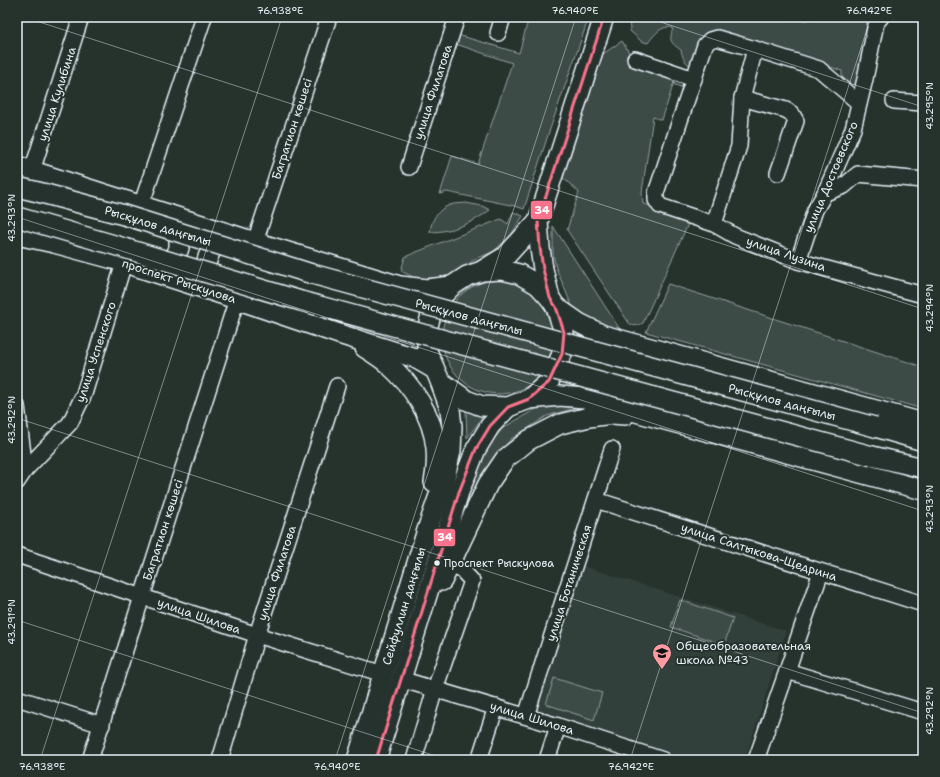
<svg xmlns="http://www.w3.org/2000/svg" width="940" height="777" font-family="'Shantell Sans',sans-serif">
	<rect width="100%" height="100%" fill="#26332d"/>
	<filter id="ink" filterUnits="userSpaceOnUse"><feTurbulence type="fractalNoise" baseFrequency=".025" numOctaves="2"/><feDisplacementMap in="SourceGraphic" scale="8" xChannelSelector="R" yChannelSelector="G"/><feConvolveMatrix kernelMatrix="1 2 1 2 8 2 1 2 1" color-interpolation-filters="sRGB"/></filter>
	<g filter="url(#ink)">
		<polygon fill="#333f3a" points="583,566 786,631 745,760 688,760 537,711"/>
		<g fill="#3e4b47" stroke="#939ea0">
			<polygon points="529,17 589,17 549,132 524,209 515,206 447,192 440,194 452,156 478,164 512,63 453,43 458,35 519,53"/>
			<path d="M629 17H766L773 19 806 20 825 17H874L855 97 842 81V71L792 54 718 35 693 68C685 62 683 60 681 50 670 42 669 41 673 28 662 24 654 35 648 43L641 41 630 31Z"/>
			<path d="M622 41 630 54 694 79 690 90 675 85 674 82 662 120 653 117 642 192 643 204 656 207 689 222 643 323C638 326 634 327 629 323L567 230 579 192 563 178 603 54Z"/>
			<path d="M466 203 482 206 490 210C473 223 452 232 430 232 431 220 438 209 450 205 455 203 461 204 466 203Z"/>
			<polygon points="513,212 523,216 511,235 493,252 477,258 445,280 432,281 415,278 401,271 405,257 414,253 501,219 508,224"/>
			<polygon points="553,226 623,334 597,323 576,310 571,304 556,268 553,253"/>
			<circle cx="499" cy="337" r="57"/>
			<polygon points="668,284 923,367 923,409 646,332"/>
			<polygon points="546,403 600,406 575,408 547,416 511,439 488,467 473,492 451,541 478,459 503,428"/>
			<polygon points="466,410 475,415 484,415 467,438"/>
			<polygon points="680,600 733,618 724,645 671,627"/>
			<polygon points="554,678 602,693 594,720 546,704"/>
		</g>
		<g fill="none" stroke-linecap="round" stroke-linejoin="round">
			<g stroke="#e8f1f8" stroke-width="18">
				<g id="minor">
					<polyline points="498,33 503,17"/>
					<polyline points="635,59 694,79"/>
					<polyline points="742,98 786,110 792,114 796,121 778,173"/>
					<polyline points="894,101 923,103"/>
					<polyline points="859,103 819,69 755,49 717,38 710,40 705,45 656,193 656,200 660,206 714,224 735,236 798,261 923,295"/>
					<polyline points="409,167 457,17"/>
					<polyline points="32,171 81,17"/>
					<polyline points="825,193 844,186 858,174 923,180"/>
					<polyline points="141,206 204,17"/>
					<polyline points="714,224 739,146 742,98 755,49"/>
					<polyline points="255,242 329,17"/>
					<polyline points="798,261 815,210 825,193 853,129 865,79 876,23 881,17"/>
					<polyline points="17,406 25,470 17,482"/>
					<polyline points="25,470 70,423 84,394 124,263"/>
					<polyline points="596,500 923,604"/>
					<polyline points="17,555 257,635 383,674"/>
					<polyline points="787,671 923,712"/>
					<polyline points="400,679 558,726 663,760"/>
					<polyline points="17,698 102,725"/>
					<polyline points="526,716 612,449"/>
					<polyline points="90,760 237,299"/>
					<polyline points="220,760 257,635 337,386"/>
					<polyline points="414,760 435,689 472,581 458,566 451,561"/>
					<polyline points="479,760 496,707"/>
					<polyline points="547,760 558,726"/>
					<polyline points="756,760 787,671 821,572"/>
				</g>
			</g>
			<g stroke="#e8f1f8" stroke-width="22">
				<g id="major">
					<polyline points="17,166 255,242 400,286 427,289 452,286"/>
					<polyline points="17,235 54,243 113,259 215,292 339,334 415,358 434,369"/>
					<polyline points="483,270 506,256 538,221"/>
					<polyline points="161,272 167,269 175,258 179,248 179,227 174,217"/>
					<path d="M212 287C198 269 210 243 228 234"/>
					<polyline points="550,298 543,269 540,248 538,221 604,17"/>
					<polyline points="556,307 579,323 603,335 923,423"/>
					<path d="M365 348C373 353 381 358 388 364 412 385 433 416 436 448 437 459 436 472 434 482"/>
					<polyline points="529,399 549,382 562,354 564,332 556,307 550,298 538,285 519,274 502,270 482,271 467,276 452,286 441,297 432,311 427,330 427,351 440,381 466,400 482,406 508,407 529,399 560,396 584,398 923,490"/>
					<polyline points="875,427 923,441"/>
					<polyline points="872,456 923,468"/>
					<polyline points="442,581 488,484 505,459 529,440 560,424 589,417 612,414 625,415"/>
					<polyline points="357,760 427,530 444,481 451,451 452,427 450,409 440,381"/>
					<polyline points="376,760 459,492 476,449 490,426 508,407"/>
				</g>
			</g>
			<use href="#minor" stroke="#26332d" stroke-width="15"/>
			<use href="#major" stroke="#26332d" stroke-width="19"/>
			<g stroke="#e8f1f8" stroke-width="22" stroke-linecap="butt">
				<g id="major-bridge">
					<polyline points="17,187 38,192 124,215 312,274 875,427"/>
					<polyline points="17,217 114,245 301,301 872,456"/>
				</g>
			</g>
			<use href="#major-bridge" stroke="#26332d" stroke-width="19"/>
			<g stroke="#26332d" stroke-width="6">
				<polyline id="bus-1" points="376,760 459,492 476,449 490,426 508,407 529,399 549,382 562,354 564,332 556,307 550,298 543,269 540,248 538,221 604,17"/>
			</g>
			<use href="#bus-1" stroke="#fc738d" stroke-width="3"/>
		</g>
	</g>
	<path fill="none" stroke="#e8f1f8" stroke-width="1" stroke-opacity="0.45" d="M24 17 923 309M645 17 923 107M17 217 923 511M17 418 923 713M17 620 448 760M40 760 282 17M335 760 576 17M630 760 871 17"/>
	<defs>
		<g id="school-pin" transform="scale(1)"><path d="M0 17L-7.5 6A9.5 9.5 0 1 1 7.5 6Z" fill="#ff9aa2" stroke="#26332d"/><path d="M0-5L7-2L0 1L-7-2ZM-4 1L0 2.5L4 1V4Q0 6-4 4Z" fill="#111"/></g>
	</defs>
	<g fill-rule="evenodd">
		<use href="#school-pin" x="662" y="653"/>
	</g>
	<circle fill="#e8f1f8" stroke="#26332d" stroke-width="1.5" cx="437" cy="563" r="3.5"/>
	<g text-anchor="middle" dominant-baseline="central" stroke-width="4" stroke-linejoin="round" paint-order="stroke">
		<g font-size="11" fill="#e8f1f8" stroke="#26332d" text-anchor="start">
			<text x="444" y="563">Проспект Рыскулова</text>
		</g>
		<g font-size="12" fill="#e8f1f8" stroke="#26332d">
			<text transform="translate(433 92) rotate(-72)">улица Филатова</text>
			<text transform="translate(57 94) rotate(-72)">улица Кулибина</text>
			<text transform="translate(292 129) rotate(-72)">Багратион көшесі</text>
			<text transform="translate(831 177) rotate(-67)">улица Достоевского</text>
			<text transform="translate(158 226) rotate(17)">Рысқұлов даңғылы</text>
			<text transform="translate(786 254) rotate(19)">улица Лузина</text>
			<text transform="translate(179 281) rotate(18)">проспект Рыскулова</text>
			<text transform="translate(469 317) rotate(15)">Рысқұлов даңғылы</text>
			<text transform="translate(96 352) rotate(-72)">улица Успенского</text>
			<text transform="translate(782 402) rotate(15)">Рысқұлов даңғылы</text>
			<text transform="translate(163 530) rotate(-72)">Багратион көшесі</text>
			<text transform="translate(759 552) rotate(18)">улица Салтыкова-Щедрина</text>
			<text transform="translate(277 573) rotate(-72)">улица Филатова</text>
			<text transform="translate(569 583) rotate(-72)">улица Ботаническая</text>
			<text transform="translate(404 606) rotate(-73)">Сейфуллин даңғылы</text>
			<text transform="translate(199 616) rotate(19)">улица Шилова</text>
			<text transform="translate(532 718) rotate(17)">улица Шилова</text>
		</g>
		<g font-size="12" fill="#e8f1f8" stroke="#26332d" text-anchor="start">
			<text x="676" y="646">Общеобразовательная<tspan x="676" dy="14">школа №43</tspan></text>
		</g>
	</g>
	<g stroke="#26332d" stroke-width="1.5">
		<rect x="530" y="200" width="23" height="20" rx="4" fill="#fc738d"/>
		<rect x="433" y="528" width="23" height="19" rx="4" fill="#fc738d"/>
	</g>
	<g font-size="11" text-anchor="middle" font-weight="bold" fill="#fff">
		<text x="542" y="214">34</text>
		<text x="445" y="541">34</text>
	</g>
	<rect width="940" height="777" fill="none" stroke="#26332d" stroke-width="44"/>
	<rect x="22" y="22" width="896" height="733" fill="none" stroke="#e8f1f8" stroke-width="1.5"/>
	<g font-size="10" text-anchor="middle" fill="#e8f1f8">
		<text x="280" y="14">76.938°E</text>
		<text x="575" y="14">76.940°E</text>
		<text x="869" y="14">76.942°E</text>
		<text transform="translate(929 106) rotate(-90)" y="4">43.295°N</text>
		<text transform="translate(11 218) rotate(-90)" y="4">43.293°N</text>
		<text transform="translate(929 308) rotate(-90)" y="4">43.294°N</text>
		<text transform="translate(11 420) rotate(-90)" y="4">43.292°N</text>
		<text transform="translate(929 509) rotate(-90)" y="4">43.293°N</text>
		<text transform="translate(11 622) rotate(-90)" y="4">43.291°N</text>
		<text transform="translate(929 711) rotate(-90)" y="4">43.292°N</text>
		<text x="42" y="770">76.938°E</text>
		<text x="337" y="770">76.940°E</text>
		<text x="631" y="770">76.942°E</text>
	</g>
</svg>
